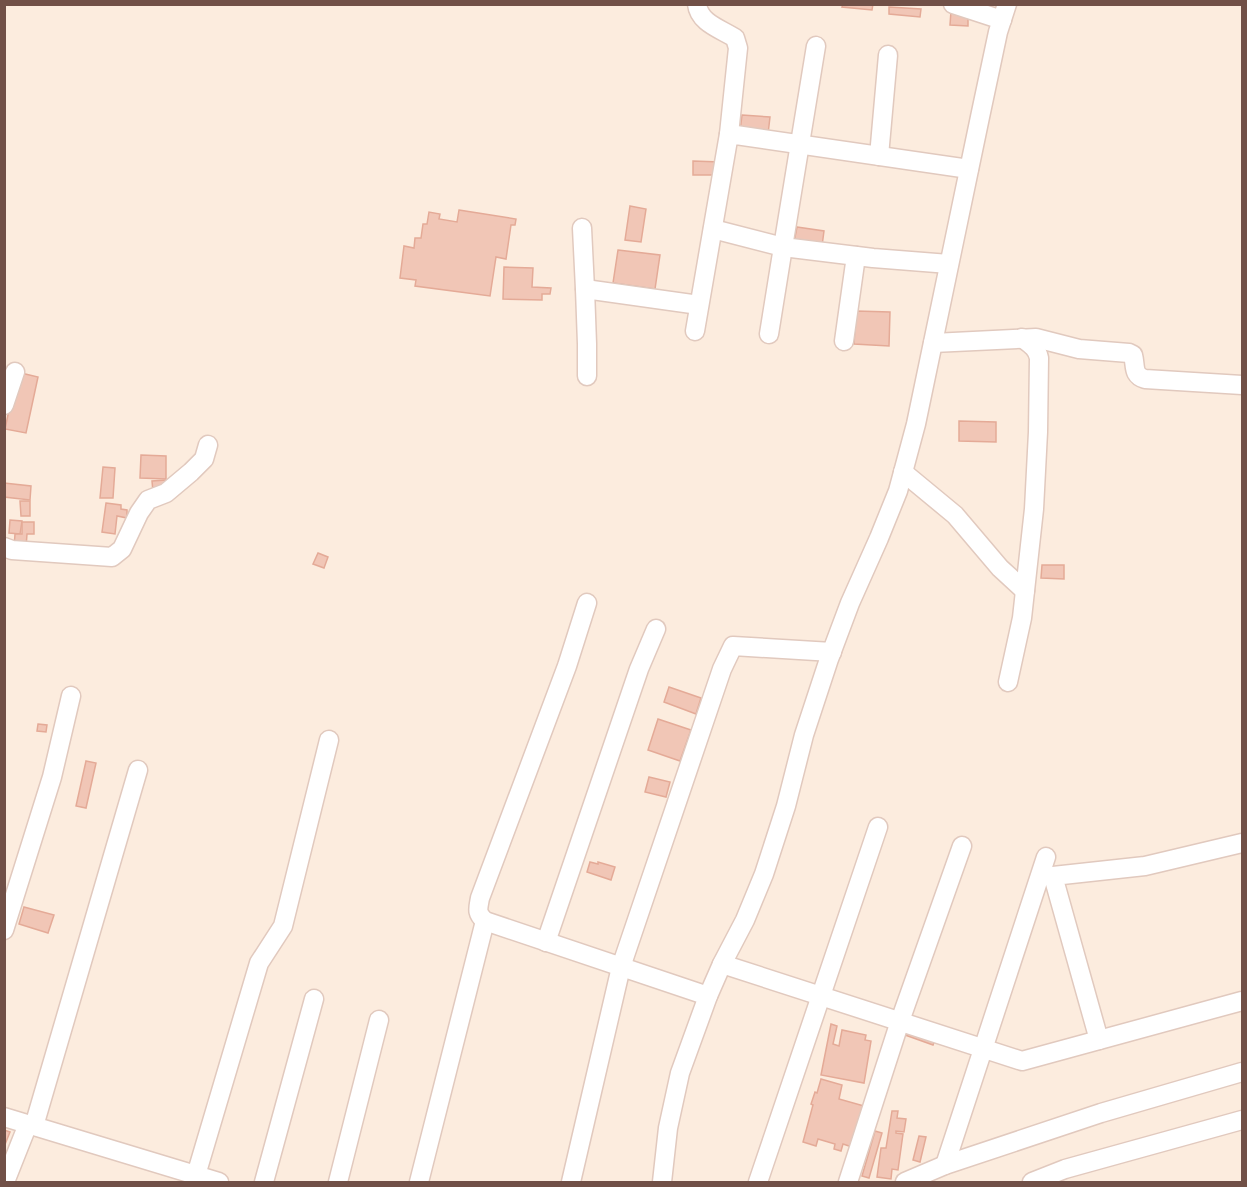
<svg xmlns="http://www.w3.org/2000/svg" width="1247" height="1187" font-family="Jost,sans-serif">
	<rect width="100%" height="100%" fill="#fcecde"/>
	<g fill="#f1c6b6" stroke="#e4aa97" stroke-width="1.5">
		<polygon points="843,4 873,4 872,10 842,7"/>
		<polygon points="889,7 921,9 920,17 889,14"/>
		<polygon points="951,11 968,12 968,26 950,25"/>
		<polygon points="742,115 770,117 768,134 740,132"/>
		<polygon points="693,161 720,162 719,175 693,175"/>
		<polygon points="630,206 646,209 641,242 625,240"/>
		<polygon points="459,210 516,219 515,225 511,225 506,259 496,257 490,296 415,286 416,280 400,278 404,246 414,248 415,238 421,238 423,224 427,224 429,212 440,214 439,219 457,222"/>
		<polygon points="797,227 824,231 822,246 794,242"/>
		<polygon points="618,250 660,255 655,289 613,283"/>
		<polygon points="504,267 533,268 532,287 551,288 550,294 542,294 542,300 503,299"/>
		<polygon points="856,311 890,312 889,346 854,344"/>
		<polygon points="17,372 38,377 26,433 5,429"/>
		<polygon points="959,421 996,422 996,442 959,441"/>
		<polygon points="141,455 166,456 166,479 140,478"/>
		<polygon points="103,467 115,468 113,498 100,498"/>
		<polygon points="166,480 166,491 153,492 152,481"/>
		<polygon points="4,483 31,486 30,500 4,497"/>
		<polygon points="20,501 30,501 30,516 21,516"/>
		<polygon points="106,503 121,505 121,509 127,510 127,518 117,516 115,534 102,532"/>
		<polygon points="10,520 22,521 20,534 9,533"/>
		<polygon points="22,522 34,522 34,534 27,534 26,548 14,548 15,534 22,534"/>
		<polygon points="318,553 328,557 324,568 313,564"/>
		<polygon points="1042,565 1064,565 1064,579 1041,578"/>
		<polygon points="669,687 701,698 696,714 664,702"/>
		<polygon points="658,719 691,730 680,761 648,750"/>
		<polygon points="38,724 47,725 46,732 37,731"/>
		<polygon points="86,761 96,763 86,808 76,806"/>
		<polygon points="649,777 670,782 666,797 645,792"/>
		<polygon points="590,862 598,864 598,862 615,867 611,880 587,872"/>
		<polygon points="24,907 54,915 48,933 19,924"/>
		<polygon points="831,1024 837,1026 833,1044 839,1046 842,1030 866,1035 865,1040 871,1041 864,1083 821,1075"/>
		<polygon points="907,1027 936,1037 933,1045 905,1035"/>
		<polygon points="821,1079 842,1085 839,1099 864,1106 852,1147 843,1144 841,1151 834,1149 835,1144 818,1139 816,1146 803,1142 813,1105 811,1104 815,1092 817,1093"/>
		<polygon points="892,1111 898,1111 897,1118 906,1119 904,1132 896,1131 896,1133 903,1134 898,1170 892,1169 891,1179 877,1177 881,1148 886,1148"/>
		<polygon points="4,1130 10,1132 4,1147"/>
		<polygon points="875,1131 882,1133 869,1178 862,1176"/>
		<polygon points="919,1136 926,1137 920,1162 913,1160"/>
	</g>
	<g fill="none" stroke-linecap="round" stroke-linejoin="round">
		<g stroke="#e1c9be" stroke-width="21">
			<g id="minor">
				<path d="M697 4C699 23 721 29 735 38L738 48 729 134"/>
				<polyline points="953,4 1002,20"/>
				<polyline points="816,46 783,247 873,258 949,264"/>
				<polyline points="879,156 888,55"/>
				<polyline points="582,228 585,289"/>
				<polyline points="713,229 783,247 769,334"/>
				<polyline points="695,331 729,134 969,169"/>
				<polyline points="844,341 856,256"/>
				<path d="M933 343 1036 338 1079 349 1129 353 1133 355C1136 366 1132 375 1145 379L1242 385"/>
				<polyline points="587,376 587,344 585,289 699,305"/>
				<polyline points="4,405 15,372"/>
				<polyline points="903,472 955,515 1000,568 1025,591"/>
				<polyline points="4,547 12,550 112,557 122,549 139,513 148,500 166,493 191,472 204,459 208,445"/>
				<path d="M587 603 567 666 480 898C478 909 476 913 485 921L708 996"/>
				<path d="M1008 682 1022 618 1034 509 1038 432 1039 358C1037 348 1030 344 1022 338"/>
				<polyline points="4,930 52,777 71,696"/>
				<polyline points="546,942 639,669 656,629"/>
				<polyline points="722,964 1022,1061 1242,1001"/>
				<polyline points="1099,1040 1053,876 1145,866 1242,843"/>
				<polyline points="4,1117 219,1182"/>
				<polyline points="34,1126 138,770"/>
				<polyline points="945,1165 1046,857"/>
				<polyline points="5,1182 28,1124"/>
				<polyline points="194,1182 259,963 283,926 329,740"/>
				<polyline points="264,1182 314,999"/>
				<polyline points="338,1182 379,1020"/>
				<polyline points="419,1182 485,921"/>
				<polyline points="571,1182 621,967 722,669 733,646 832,652"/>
				<polyline points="662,1182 668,1128 680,1073 708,996 722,964 745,920 764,874 786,806 804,735 829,659 850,603 879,538 898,491 916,424 980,117 998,32 1007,4"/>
				<polyline points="758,1182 878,827"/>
				<polyline points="848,1182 900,1021 962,846"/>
				<polyline points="905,1182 945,1165 1101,1113 1242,1072"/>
				<polyline points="1032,1182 1065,1169 1242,1120"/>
			</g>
		</g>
		<use href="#minor" stroke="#fff" stroke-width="18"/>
	</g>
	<rect width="1247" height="1187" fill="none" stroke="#715047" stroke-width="12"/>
</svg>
